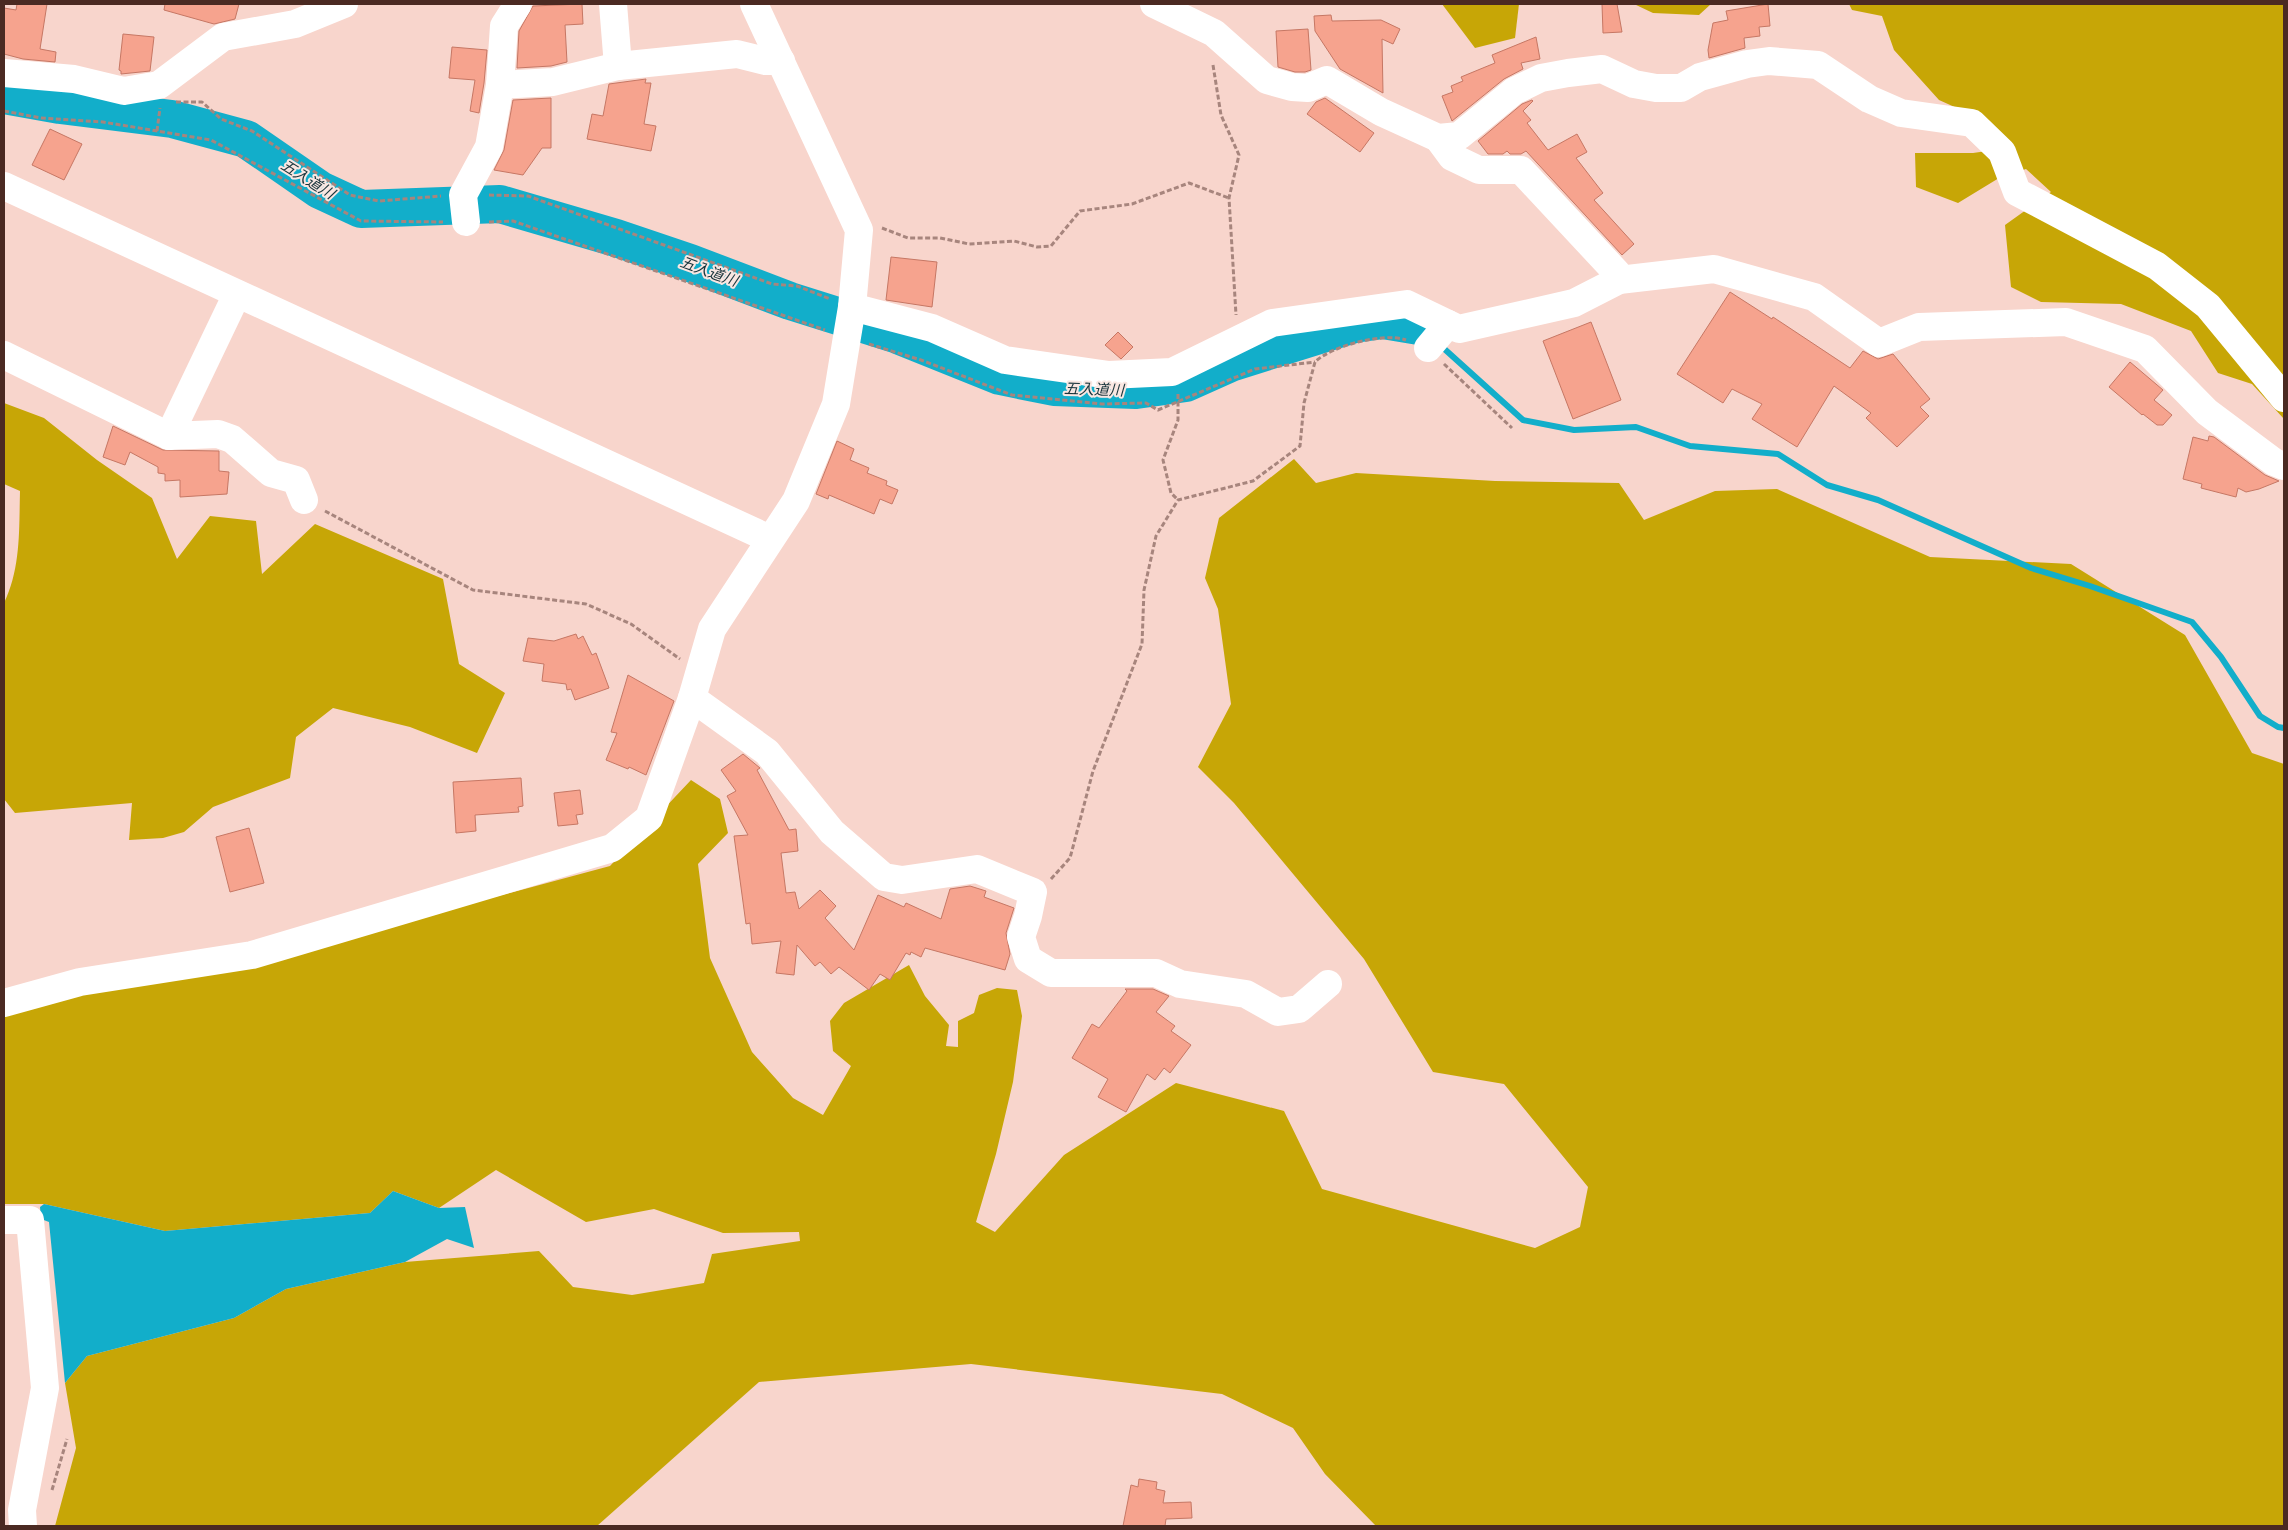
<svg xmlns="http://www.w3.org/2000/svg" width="2288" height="1530" font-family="'Titillium Web','Noto Sans JP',sans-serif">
	<rect width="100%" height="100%" fill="#f8d5cc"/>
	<g fill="#c7a606">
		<polygon points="1442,4 1519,4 1515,38 1475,48"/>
		<polygon points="1634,4 1711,4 1699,15 1653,13"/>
		<polygon points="1849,4 2284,4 2284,419 2252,384 2218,373 2191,331 2121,304 2041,302 2011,287 2005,225 2051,192 2026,169 1999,178 1958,203 1916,187 1915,153 1973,153 2008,148 1988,122 1939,100 1894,50 1882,16 1852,10"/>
		<path d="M4 403 44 418 97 460 152 498 177 559 210 516 256 521 262 574 315 524 443 579 459 664 505 693 477 753 410 727 333 708 296 737 290 778 213 807 184 832 163 838 129 840 132 803 15 813 4 799V603C21 568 19 529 20 491L4 484Z"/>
		<polygon points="1294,459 1316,483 1356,473 1495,481 1619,483 1644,520 1715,491 1777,489 1930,557 2071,564 2185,635 2252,753 2284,764 2284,1526 1376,1526 1325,1474 1293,1428 1222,1394 971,1364 759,1382 597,1526 55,1526 76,1448 65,1383 87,1356 234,1318 286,1289 405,1262 539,1251 573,1287 632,1295 704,1283 712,1254 800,1241 799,1232 723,1233 654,1209 586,1222 496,1170 439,1208 393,1191 370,1213 165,1231 44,1204 4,1204 4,1013 84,991 260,960 610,866 691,780 720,799 728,833 698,864 710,958 752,1052 793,1098 823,1115 851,1066 833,1051 830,1021 844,1003 909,965 925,996 949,1025 946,1046 958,1047 958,1021 974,1013 979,995 997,988 1017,990 1022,1016 1013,1082 996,1154 976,1222 995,1232 1064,1155 1176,1083 1284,1111 1322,1189 1535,1248 1580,1227 1588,1187 1504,1084 1433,1072 1364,959 1234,803 1198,767 1231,704 1218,609 1205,578 1219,518"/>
	</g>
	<polygon fill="#12aeca" points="393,1191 439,1208 465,1207 474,1248 447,1239 405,1262 286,1289 234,1318 87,1356 65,1383 49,1222 41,1219 40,1207 44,1204 165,1231 370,1213"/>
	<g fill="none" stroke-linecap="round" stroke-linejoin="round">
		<g stroke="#12aeca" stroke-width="6">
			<polyline points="1419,326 1431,337"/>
			<polyline points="1440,345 1523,420 1574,430 1636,427 1690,446 1778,454 1827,485 1878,500 2031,568 2090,586 2192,622 2221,657 2260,716 2278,727 2284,728"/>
		</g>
		<polyline stroke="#12aeca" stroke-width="38" points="4,95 60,105 172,119 246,139 320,190 361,209 500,204 616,238 690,263 790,301 898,335 1000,376 1054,387 1136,390 1186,383 1233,362 1354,324 1383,320 1419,326"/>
	</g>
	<g fill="#f6a38e" stroke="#c67764">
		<polygon points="17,4 47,4 40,49 56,52 55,62 23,59 4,54 4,8 16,10"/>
		<polygon points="165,4 239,4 235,19 214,24 164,10"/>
		<polygon points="582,4 583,24 565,25 567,62 551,66 517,68 519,31 533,6"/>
		<polygon points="1602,4 1617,4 1622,32 1603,33"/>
		<polygon points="1768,4 1770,26 1759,27 1760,36 1744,38 1745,48 1709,58 1708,50 1713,23 1728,20 1726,11"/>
		<polygon points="1331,15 1332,21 1381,20 1400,29 1393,44 1382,39 1383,93 1340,69 1315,31 1314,16"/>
		<polygon points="1308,29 1311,70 1305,72 1295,72 1278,67 1276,31"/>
		<polygon points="123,34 154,37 150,71 121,74 121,71 119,70"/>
		<polygon points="1536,37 1540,59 1521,63 1523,69 1504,79 1452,121 1442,96 1453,92 1451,86 1463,81 1461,77 1495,63 1492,55"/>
		<polygon points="452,47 487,50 484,83 479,113 470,111 475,80 449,78"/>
		<polygon points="646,79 645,83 651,83 644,124 656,126 651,151 587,139 592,114 603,116 609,84"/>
		<polygon points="551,98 551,148 542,148 523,175 494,170 504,150 513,100"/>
		<polygon points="1325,98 1374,133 1360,152 1307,114 1316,102"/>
		<polygon points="1532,100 1533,101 1523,111 1531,120 1527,123 1548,150 1577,134 1587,152 1576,158 1603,193 1594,200 1634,244 1622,255 1526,151 1521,154 1510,154 1507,151 1503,154 1488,154 1478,141 1522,104"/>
		<polygon points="50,129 82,144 64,180 32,165"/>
		<polygon points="891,257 937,262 932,307 886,300"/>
		<polygon points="1730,292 1772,319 1773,317 1850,368 1863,351 1878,359 1893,354 1930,399 1920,407 1929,416 1897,447 1866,418 1871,413 1834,386 1797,447 1752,419 1762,404 1732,389 1723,403 1677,374"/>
		<polygon points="1591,322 1621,400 1573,419 1543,341"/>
		<polygon points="1118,332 1133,347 1121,359 1105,345"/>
		<polygon points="2130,362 2163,390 2154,400 2172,415 2163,425 2157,425 2143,414 2142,415 2109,387"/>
		<polygon points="113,426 163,450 219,451 219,471 229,472 227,494 180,497 180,480 165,481 165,474 158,473 158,467 130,452 125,465 103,457"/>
		<polygon points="2209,436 2214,437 2265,475 2279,481 2259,489 2246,492 2238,488 2236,497 2201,488 2202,484 2183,479 2193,437 2208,441"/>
		<polygon points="837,441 854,449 850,460 869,468 867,473 887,481 886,485 898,490 892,504 880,499 874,514 829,495 828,499 816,494"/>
		<polygon points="576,634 578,639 583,636 592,655 596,653 609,688 575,700 571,689 567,690 566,684 542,681 544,664 523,661 528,638 554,641"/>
		<polygon points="628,675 674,701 646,775 629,767 628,769 606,760 617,733 611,732"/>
		<polygon points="743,754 760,768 757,770 789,830 796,829 798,851 781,853 786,893 795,892 799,909 820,890 836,906 825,918 854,950 878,895 904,907 906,903 941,919 950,889 970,886 986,891 984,897 1014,908 1006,933 1010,954 1005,970 925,948 921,957 911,952 910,955 906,953 890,980 880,974 869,990 839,967 831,974 820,962 815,966 797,945 794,975 776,973 781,941 752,944 750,923 746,924 734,836 748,835 727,796 736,791 721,770"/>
		<polygon points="521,778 523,806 518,807 519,812 475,815 476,831 456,833 453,782"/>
		<polygon points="580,790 583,814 576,815 578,824 558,826 554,793"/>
		<polygon points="249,828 264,883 230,892 216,837"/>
		<polygon points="1125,989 1153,989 1169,996 1156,1012 1175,1026 1171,1031 1191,1045 1170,1073 1164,1068 1155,1080 1147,1074 1126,1112 1098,1097 1108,1079 1072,1058 1092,1024 1099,1028 1127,991"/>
		<polygon points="1139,1479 1157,1482 1156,1489 1165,1491 1163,1503 1191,1502 1192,1518 1166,1519 1165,1526 1123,1526 1131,1485 1138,1487"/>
	</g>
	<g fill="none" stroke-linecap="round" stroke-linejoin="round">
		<g stroke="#a7857d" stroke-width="3" stroke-dasharray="5 2.5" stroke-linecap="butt">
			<polyline points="1213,65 1221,115 1239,155 1229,198 1236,315"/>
			<polyline points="176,102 202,102 221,119 252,131 350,195 379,201 441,196"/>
			<polyline points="4,111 41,118 103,122 211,140 361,221 443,222"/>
			<polyline points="157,131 160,108"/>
			<polyline points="489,195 528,196 772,284 797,286 830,299"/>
			<polyline points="489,222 513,221 825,330"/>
			<polyline points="882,228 908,238 940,238 969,244 1014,241 1037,247 1051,246 1080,211 1132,204 1189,183 1229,198"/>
			<polyline points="869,344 921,360 1012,395 1102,404 1146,403 1158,410 1255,369 1315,362"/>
			<polyline points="1444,364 1512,428"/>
			<polyline points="1178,394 1178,420 1163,460 1171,493 1178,500"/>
			<polyline points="325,511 473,590 586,604 631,624 680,659"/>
			<path d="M1051 879 1070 858 1093 771 1142 644 1144 590 1156 536 1178 500 1253 481 1300 446 1304 403 1315 362C1331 346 1384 332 1406 340"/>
			<polyline points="52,1490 67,1439"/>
		</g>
		<g stroke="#fff" stroke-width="28">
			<polyline points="613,4 618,66"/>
			<polyline points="1154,4 1214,33 1267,80 1292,87 1308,88 1327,80 1381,112 1438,138 1459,136 1514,91 1541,78 1568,73 1602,69 1634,84 1656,88 1681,88 1700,77 1747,64 1769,61 1818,65 1869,99 1901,113 1972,123 2002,152 2017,192 2157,266 2208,306 2284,398"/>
			<polyline points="4,73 74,79 124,91 159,85 223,37 295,24 344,4"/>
			<polyline points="500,85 553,82 618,66 737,54 765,61 781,61"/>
			<polyline points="1438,138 1452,157 1479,170 1521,170 1617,273 1619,280"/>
			<polyline points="4,186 770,539"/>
			<polyline points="466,222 463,195 489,147 500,85 504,26 518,4"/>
			<polyline points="852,307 932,328 1005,360 1109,375 1172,372 1272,323 1407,304 1459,329 1574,303 1619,280 1714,269 1814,297 1879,343 1919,327 2066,322 2145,349 2207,412 2274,462 2284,466"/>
			<polyline points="1428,348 1448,324"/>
			<polyline points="4,355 169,436 218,434 232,439 271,473 296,480 304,500"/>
			<polyline points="169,436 237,294"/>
			<polyline points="692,698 767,752 832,832 884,877 902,880 977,869 1033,892 1028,916 1021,937 1028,959 1051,973 1156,973 1180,984 1246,994 1278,1012 1299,1009 1328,984"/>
			<polyline points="4,1003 80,982 252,955 612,848 649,818 692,698 712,629 796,501 836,404 847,337 852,307 859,230 754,4"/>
			<polyline points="4,1220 30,1220 45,1388 22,1510 23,1526"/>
		</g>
	</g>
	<g text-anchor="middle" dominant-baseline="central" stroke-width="4" stroke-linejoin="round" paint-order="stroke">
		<g font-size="15" font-style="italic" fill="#19353c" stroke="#f9e7e2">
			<text transform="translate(308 179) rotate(32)">五入道川</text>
			<text transform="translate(709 271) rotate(20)">五入道川</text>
			<text transform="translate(1094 389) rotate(2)">五入道川</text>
		</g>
	</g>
	<rect width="2288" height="1530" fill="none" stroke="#4b2a22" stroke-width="10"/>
</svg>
